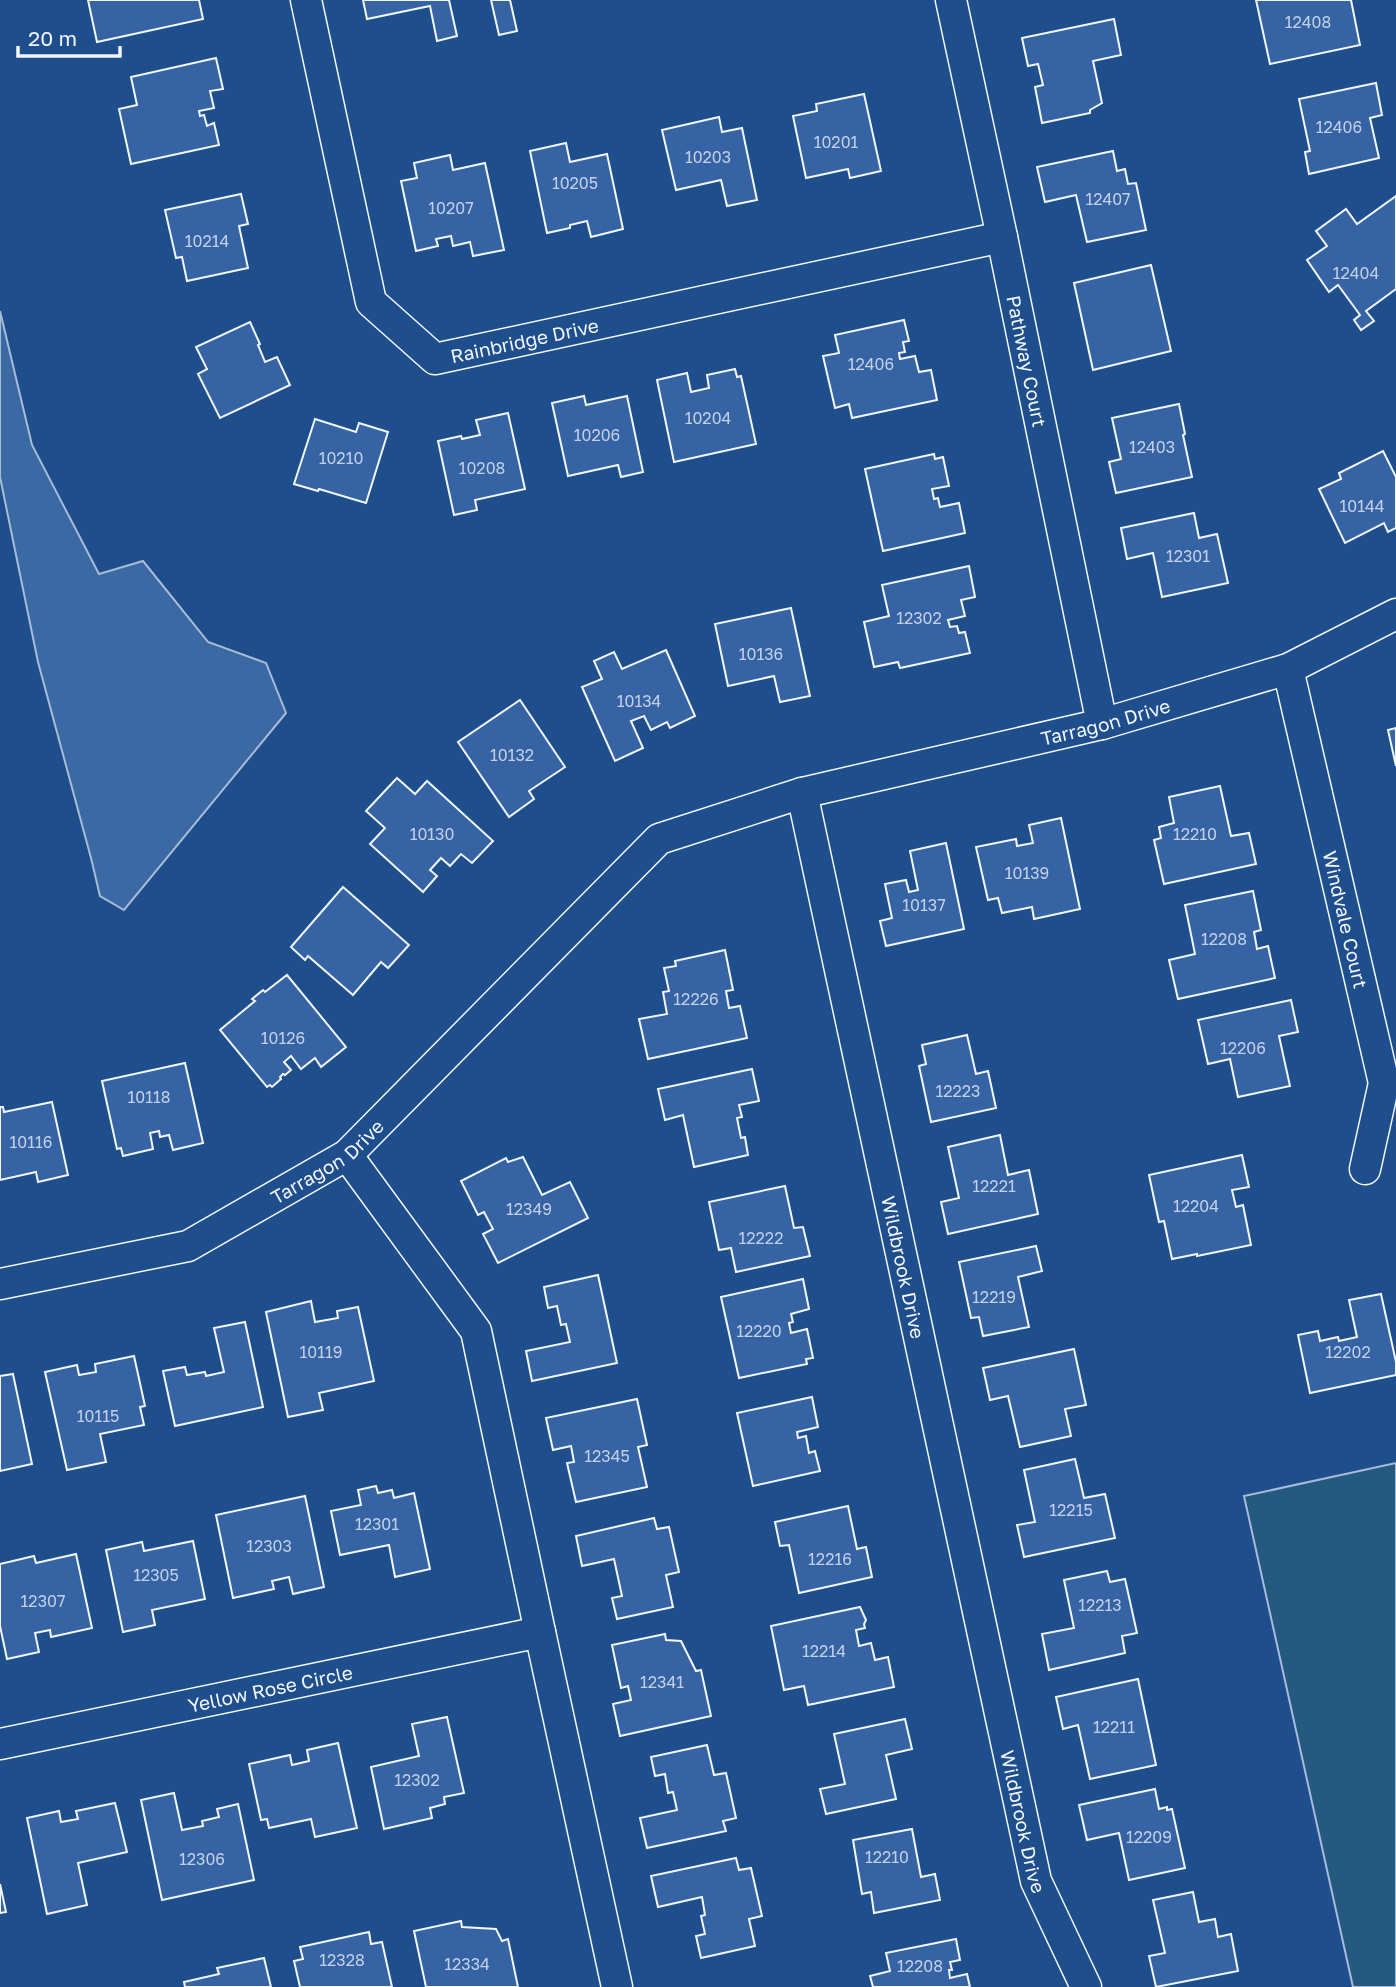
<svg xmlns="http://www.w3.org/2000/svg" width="1396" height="1987" font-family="'Golos Text',sans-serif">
	<rect width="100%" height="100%" fill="#1f4e8c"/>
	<polygon fill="#245a82" stroke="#a8bbd7" stroke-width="2" points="1396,1463 1396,1987 1353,1987 1244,1496"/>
	<polygon fill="#3b69a3" stroke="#a8bbd7" stroke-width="2" points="0,311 32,445 99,574 143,561 208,642 266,663 286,713 124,910 100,896 91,858 38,662 0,477"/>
	<g fill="#3563a3" stroke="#f2f6ff" stroke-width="2">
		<polygon points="88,0 199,0 203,19 97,42"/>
		<polygon points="363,0 449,0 457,36 437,41 430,6 367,19"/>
		<polygon points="491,0 510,0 517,31 499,35"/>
		<polygon points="1256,0 1351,0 1360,45 1270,64"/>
		<polygon points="1114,19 1121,55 1093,61 1102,103 1090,110 1090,113 1042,123 1035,87 1043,85 1038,64 1028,66 1022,38"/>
		<polygon points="216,58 223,89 210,91 214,108 199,111 200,116 204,115 207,126 214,123 219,145 131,164 119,109 137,105 131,77"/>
		<polygon points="1376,83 1382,115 1370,118 1379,158 1309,174 1305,152 1310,151 1299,99"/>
		<polygon points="864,94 881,171 850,178 848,169 806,178 793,116 817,111 816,104"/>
		<polygon points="719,117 722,132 742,128 757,200 727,206 721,180 676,190 662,130"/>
		<polygon points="566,143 570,162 607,154 623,229 591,237 587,221 570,225 570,228 547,233 530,151"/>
		<polygon points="1113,151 1117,171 1125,169 1128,184 1136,183 1146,230 1087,242 1076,195 1045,202 1037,167"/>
		<polygon points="450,155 453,170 485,163 504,250 473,256 470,242 453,246 451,236 436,239 438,246 416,251 401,181 417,178 414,163"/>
		<polygon points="241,194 248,224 239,226 248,268 187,281 182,257 176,258 165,210"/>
		<polygon points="1396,196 1396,289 1366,311 1374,321 1361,330 1354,320 1360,315 1338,285 1329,292 1307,260 1327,246 1316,231 1346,209 1357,224"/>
		<polygon points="1151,265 1171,351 1093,370 1074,283"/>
		<polygon points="904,320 909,341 903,342 905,352 899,353 900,359 915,356 919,372 931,370 937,400 852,418 849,404 835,408 823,356 839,353 835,335"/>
		<polygon points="250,322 260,344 258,345 265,362 277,357 290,385 220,418 198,374 207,369 196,347"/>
		<polygon points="735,369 737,377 741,376 756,444 674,462 657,380 687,373 691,392 709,388 707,375"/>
		<polygon points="584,396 586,405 627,396 643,472 621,477 618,465 568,476 552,403"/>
		<polygon points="1179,404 1185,434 1183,435 1192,477 1116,493 1109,462 1121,459 1112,418"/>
		<polygon points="508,413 525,489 475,500 477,510 454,515 438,441 461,436 462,439 480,435 476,420"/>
		<polygon points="315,419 356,432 359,423 388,432 366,503 319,489 318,491 294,484"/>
		<polygon points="1383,451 1396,477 1396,528 1388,532 1384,523 1345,543 1319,489 1341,479 1339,473"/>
		<polygon points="934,454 935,459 943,457 949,486 932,489 934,499 938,498 940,507 959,503 965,533 883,551 865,469"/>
		<polygon points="1194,513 1199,538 1217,534 1228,583 1162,597 1153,553 1127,559 1121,528"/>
		<polygon points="969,566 975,597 961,600 965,616 948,620 950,627 957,626 959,633 965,632 970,653 900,668 898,662 874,667 864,622 889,616 882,585"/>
		<polygon points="791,608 810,696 780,702 774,676 728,686 715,624"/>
		<polygon points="666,650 695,716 670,728 667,722 651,730 644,716 631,721 643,748 615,761 582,687 602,679 594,661 614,652 622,669"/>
		<polygon points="520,700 565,767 529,791 534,799 509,817 458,742"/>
		<polygon points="1396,728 1396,766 1388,730"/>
		<polygon points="397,778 415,794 427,781 493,841 472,863 461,854 450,866 441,858 430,870 437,876 423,892 370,844 385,828 366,811"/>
		<polygon points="1220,786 1231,836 1249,833 1256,864 1164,884 1154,840 1161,838 1159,827 1174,823 1169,797"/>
		<polygon points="1061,818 1080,909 1034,919 1032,907 1002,913 998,898 988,900 976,847 1016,839 1017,846 1033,843 1029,825"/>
		<polygon points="946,843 964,929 886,946 880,921 892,918 885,884 906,880 909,892 918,890 910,851"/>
		<polygon points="343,887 409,945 388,968 381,962 353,995 308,956 305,960 291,947"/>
		<polygon points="1253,891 1261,930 1254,932 1257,949 1268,946 1275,978 1178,999 1169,960 1195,954 1185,905"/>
		<polygon points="725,950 733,990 726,991 729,1008 740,1006 747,1038 648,1059 639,1019 667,1014 663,992 669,991 664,968 676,966 675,961"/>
		<polygon points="287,975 346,1047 321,1067 315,1058 301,1069 291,1056 284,1062 291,1070 285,1075 283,1074 280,1077 281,1079 272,1087 270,1085 267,1087 220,1030 255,1001 252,999 263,990 265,992"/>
		<polygon points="1291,1000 1298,1032 1279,1036 1290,1086 1238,1097 1230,1059 1208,1064 1198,1020"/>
		<polygon points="967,1035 976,1074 988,1071 996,1108 931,1122 919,1066 926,1064 922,1045"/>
		<polygon points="185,1063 203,1143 173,1150 169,1135 160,1137 159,1131 150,1133 153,1149 123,1156 121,1148 117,1149 102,1081"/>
		<polygon points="752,1069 759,1101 739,1105 742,1117 737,1118 741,1138 745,1137 748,1155 694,1167 683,1115 665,1120 658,1089"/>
		<polygon points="52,1102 68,1175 38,1182 36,1172 0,1180 0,1107 3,1107 4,1112"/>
		<polygon points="1000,1135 1008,1175 1029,1170 1038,1214 948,1234 941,1202 959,1198 948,1147"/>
		<polygon points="1242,1155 1249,1187 1232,1190 1236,1207 1243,1205 1251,1245 1197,1256 1197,1254 1172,1259 1164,1221 1159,1222 1149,1175"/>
		<polygon points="523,1157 542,1195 570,1182 588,1218 498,1263 483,1234 493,1229 484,1212 478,1215 461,1181 506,1158 508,1162"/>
		<polygon points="785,1186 794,1228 803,1227 810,1256 736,1272 731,1248 719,1250 709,1202"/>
		<polygon points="1036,1246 1042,1271 1018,1277 1029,1327 983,1336 979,1317 971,1318 959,1262"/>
		<polygon points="598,1275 617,1363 532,1381 526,1351 570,1342 566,1324 561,1325 557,1306 548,1308 544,1287"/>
		<polygon points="803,1279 809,1309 791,1314 793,1322 789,1323 791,1333 807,1329 813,1358 806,1359 807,1364 739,1378 721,1297"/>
		<polygon points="1381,1294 1396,1362 1396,1375 1310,1393 1298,1335 1318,1331 1320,1341 1338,1337 1339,1341 1357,1337 1349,1300"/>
		<polygon points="311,1301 315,1322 338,1318 337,1311 358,1307 374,1381 319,1393 323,1410 288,1417 266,1312"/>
		<polygon points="245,1322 263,1407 175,1426 163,1371 185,1367 187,1375 205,1372 206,1376 224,1372 214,1328"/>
		<polygon points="1074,1349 1086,1405 1065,1409 1071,1436 1020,1447 1008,1396 990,1400 983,1368"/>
		<polygon points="134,1356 145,1406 140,1407 144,1425 100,1434 106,1462 67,1470 45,1372 77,1365 79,1375 96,1372 95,1364"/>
		<polygon points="13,1374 32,1464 0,1471 0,1376"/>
		<polygon points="812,1397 818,1427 797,1432 798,1438 806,1436 809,1453 815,1451 820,1471 753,1486 737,1413"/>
		<polygon points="637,1399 647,1445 638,1447 647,1487 576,1502 567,1463 574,1462 571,1446 553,1450 546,1418"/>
		<polygon points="1075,1459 1084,1498 1105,1494 1115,1538 1024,1557 1017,1525 1035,1522 1024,1470"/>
		<polygon points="376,1486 378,1493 392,1490 394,1498 414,1493 430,1569 395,1577 389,1545 340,1555 331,1511 361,1505 358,1490"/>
		<polygon points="305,1496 324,1587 293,1594 289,1577 272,1581 274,1589 233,1598 216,1515"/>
		<polygon points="848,1506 857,1549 866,1547 872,1577 799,1593 789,1545 780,1546 775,1522"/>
		<polygon points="654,1518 657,1529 669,1527 679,1572 666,1575 673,1607 617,1619 612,1598 622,1596 614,1559 582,1566 576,1536"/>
		<polygon points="193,1541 205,1599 152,1610 155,1625 123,1632 106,1550 142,1542 144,1551"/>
		<polygon points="76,1554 92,1628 51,1637 50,1630 35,1633 39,1652 7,1659 0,1626 0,1564 34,1556 36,1563"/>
		<polygon points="1107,1571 1110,1582 1125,1579 1137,1633 1122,1636 1125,1653 1049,1670 1042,1634 1074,1628 1064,1580"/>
		<polygon points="860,1607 866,1620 864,1624 865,1628 856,1630 859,1646 871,1643 875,1660 888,1657 894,1687 808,1705 804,1686 784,1690 771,1626"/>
		<polygon points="665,1634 666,1640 681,1641 696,1671 701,1670 711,1716 620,1736 613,1704 631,1700 628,1686 621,1688 612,1645"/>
		<polygon points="1138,1679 1156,1765 1090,1779 1078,1725 1063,1729 1056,1697"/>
		<polygon points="447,1717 464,1793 444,1797 445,1804 430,1808 432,1818 384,1829 371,1767 419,1756 412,1724"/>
		<polygon points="905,1719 912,1749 886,1755 896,1799 826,1814 820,1789 845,1784 834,1734"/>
		<polygon points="338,1743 357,1828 315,1837 311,1819 269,1828 267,1819 261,1820 249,1764 290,1755 292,1765 309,1761 307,1750"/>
		<polygon points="707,1745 714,1775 726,1773 736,1818 723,1821 726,1831 647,1848 640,1818 677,1810 673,1792 668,1793 665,1774 655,1776 651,1757"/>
		<polygon points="1155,1789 1159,1809 1167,1807 1167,1810 1172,1809 1185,1868 1129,1880 1119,1833 1087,1840 1079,1805"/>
		<polygon points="174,1793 182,1830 203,1826 202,1821 219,1817 217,1809 238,1804 254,1880 162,1900 141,1800"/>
		<polygon points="115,1803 127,1852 78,1863 87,1905 47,1914 27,1818 59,1811 61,1822 78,1819 76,1811"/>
		<polygon points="912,1829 921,1877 935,1874 940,1900 874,1913 871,1892 862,1894 853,1840"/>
		<polygon points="736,1858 739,1870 751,1868 762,1916 749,1919 755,1946 701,1958 696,1936 705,1934 701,1916 705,1915 702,1897 658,1907 651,1876"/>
		<polygon points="0,1884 6,1912 0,1913"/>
		<polygon points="1193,1892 1199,1922 1215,1919 1218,1937 1231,1934 1238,1971 1156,1987 1149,1956 1165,1953 1153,1900"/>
		<polygon points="461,1921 462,1927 496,1929 502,1941 508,1939 518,1987 426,1987 414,1931"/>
		<polygon points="369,1932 371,1944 382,1942 392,1987 300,1987 294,1961 303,1959 300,1947"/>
		<polygon points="956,1939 960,1960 950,1962 952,1970 949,1970 950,1978 967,1974 970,1987 873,1987 870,1976 890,1971 886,1953"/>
		<polygon points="264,1958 271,1987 185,1987 184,1982 219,1974 217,1968"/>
	</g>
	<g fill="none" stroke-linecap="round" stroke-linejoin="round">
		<g stroke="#f2f6ff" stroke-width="33">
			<g id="street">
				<path id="s1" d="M306 0 371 302 435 359 1002 237"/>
				<path id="s2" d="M951 0 1002 237 1102 724"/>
				<path id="s3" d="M1288 669 1384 1083 1365 1169"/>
				<path id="s4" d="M802 793 1036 1881 1086 1987"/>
				<polyline points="347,1155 476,1331 540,1632"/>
				<path id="s5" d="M0 1284 188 1246 347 1155 659 839 802 793 1102 724 1288 669 1396 614"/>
				<path id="s6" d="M0 1744 540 1632 617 1987"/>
			</g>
		</g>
		<use href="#street" stroke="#1f4e8c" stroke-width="30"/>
	</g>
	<g text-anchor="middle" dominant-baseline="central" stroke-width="5" stroke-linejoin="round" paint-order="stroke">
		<g font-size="16" fill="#c3d1e8">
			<text x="1308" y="22">12408</text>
			<text x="1339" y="127">12406</text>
			<text x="836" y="142">10201</text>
			<text x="708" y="157">10203</text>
			<text x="575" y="183">10205</text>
			<text x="1108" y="199">12407</text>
			<text x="451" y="208">10207</text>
			<text x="207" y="241">10214</text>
			<text x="1356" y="273">12404</text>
			<text x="871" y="364">12406</text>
			<text x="708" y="418">10204</text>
			<text x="597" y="435">10206</text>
			<text x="1152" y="447">12403</text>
			<text x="341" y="458">10210</text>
			<text x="482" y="468">10208</text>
			<text x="1362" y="506">10144</text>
			<text x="1188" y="556">12301</text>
			<text x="919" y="618">12302</text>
			<text x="761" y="654">10136</text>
			<text x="639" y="701">10134</text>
			<text x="512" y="755">10132</text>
			<text x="432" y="834">10130</text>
			<text x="1195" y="834">12210</text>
			<text x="1027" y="873">10139</text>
			<text x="924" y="905">10137</text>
			<text x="1224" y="939">12208</text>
			<text x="696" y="999">12226</text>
			<text x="283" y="1038">10126</text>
			<text x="1243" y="1048">12206</text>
			<text x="958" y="1091">12223</text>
			<text x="149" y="1097">10118</text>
			<text x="31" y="1142">10116</text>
			<text x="994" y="1186">12221</text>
			<text x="1196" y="1206">12204</text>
			<text x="529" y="1209">12349</text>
			<text x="761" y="1238">12222</text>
			<text x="994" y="1297">12219</text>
			<text x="759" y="1331">12220</text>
			<text x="321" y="1352">10119</text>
			<text x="1348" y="1352">12202</text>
			<text x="98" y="1416">10115</text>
			<text x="607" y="1456">12345</text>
			<text x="1071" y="1510">12215</text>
			<text x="377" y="1524">12301</text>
			<text x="269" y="1546">12303</text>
			<text x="830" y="1559">12216</text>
			<text x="156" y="1575">12305</text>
			<text x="43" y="1601">12307</text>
			<text x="1100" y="1605">12213</text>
			<text x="824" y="1651">12214</text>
			<text x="662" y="1682">12341</text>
			<text x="1114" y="1727">12211</text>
			<text x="417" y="1780">12302</text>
			<text x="1149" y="1837">12209</text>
			<text x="887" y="1857">12210</text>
			<text x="202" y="1859">12306</text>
			<text x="342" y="1960">12328</text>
			<text x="467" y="1964">12334</text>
			<text x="920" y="1966">12208</text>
		</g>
		<g font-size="19" fill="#f2f6ff" stroke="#1f4e8c">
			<text stroke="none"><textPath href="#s1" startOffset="486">Rainbridge Drive</textPath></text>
			<text stroke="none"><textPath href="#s2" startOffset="369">Pathway Court</textPath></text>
			<text stroke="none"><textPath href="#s5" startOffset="1281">Tarragon Drive</textPath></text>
			<text stroke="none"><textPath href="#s3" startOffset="257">Windvale Court</textPath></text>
			<text stroke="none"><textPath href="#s5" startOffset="355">Tarragon Drive</textPath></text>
			<text stroke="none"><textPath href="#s4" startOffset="485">Wildbrook Drive</textPath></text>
			<text stroke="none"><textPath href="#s6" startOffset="276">Yellow Rose Circle</textPath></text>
			<text stroke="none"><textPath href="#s4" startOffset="1052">Wildbrook Drive</textPath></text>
		</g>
	</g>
	<path d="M18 46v10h102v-10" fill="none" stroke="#f2f6ff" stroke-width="3.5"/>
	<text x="28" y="46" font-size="21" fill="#f2f6ff" stroke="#1f4e8c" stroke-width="5" paint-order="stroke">20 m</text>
</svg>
